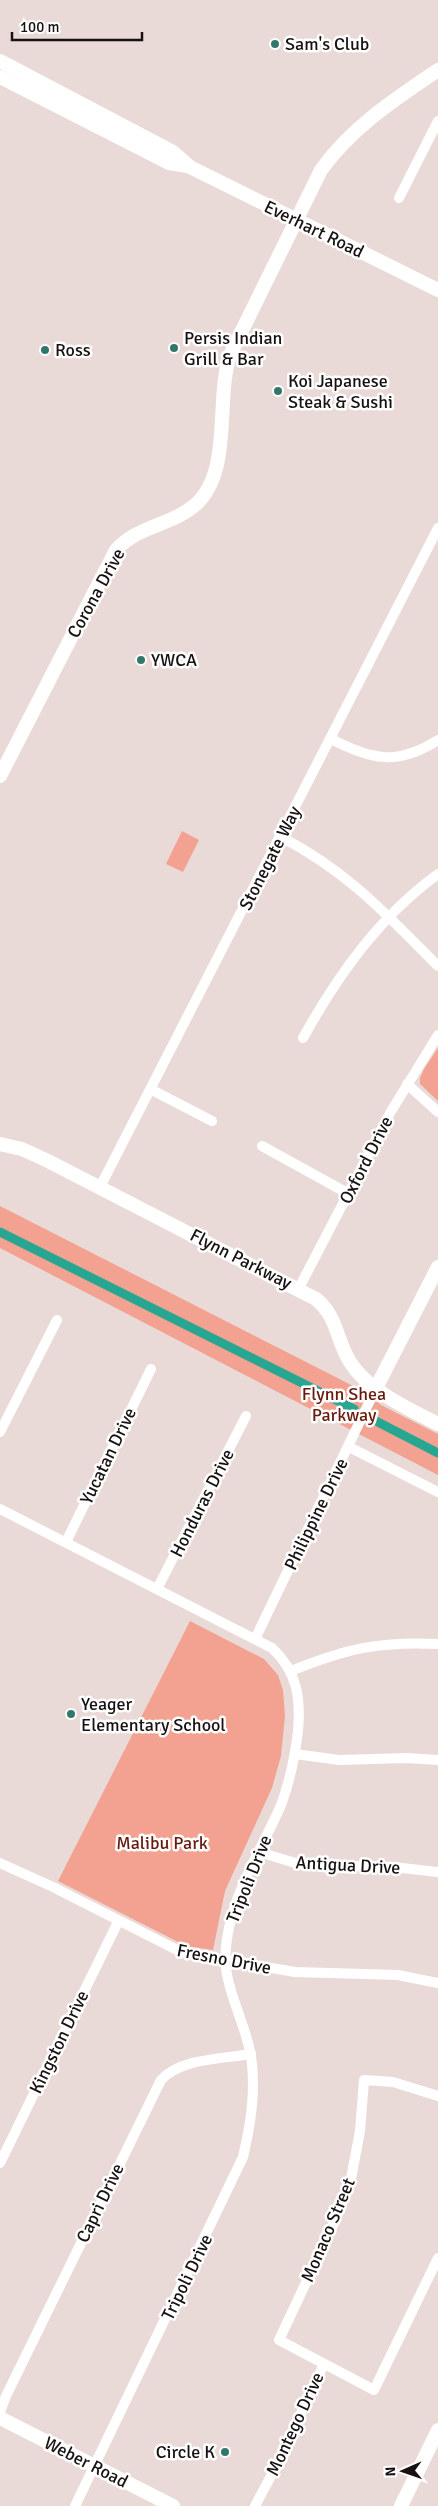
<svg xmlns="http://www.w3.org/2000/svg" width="438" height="2506" font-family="Signika,sans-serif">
	<rect width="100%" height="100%" fill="#eadad7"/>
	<g fill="#f3a291">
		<polygon points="182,831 199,840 183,872 166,864"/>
		<polygon points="438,1048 438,1101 420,1084 420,1078 424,1069"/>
		<polygon points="0,1206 365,1392 381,1405 438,1434 438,1475 0,1248"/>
		<polygon points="190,1621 264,1659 278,1675 283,1690 285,1716 281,1756 272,1788 225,1891 213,1950 186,1946 58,1881"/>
	</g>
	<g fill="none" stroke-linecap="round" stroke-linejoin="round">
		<g stroke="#27a692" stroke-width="9">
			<polyline points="0,1232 354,1409"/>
			<polyline points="372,1419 438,1453"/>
		</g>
		<g stroke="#fff" stroke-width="10">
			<polyline points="399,198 438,121"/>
			<path d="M331 739C372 760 397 766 438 740"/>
			<path d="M281 837C347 871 386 914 438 966"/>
			<path d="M303 1038C338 975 379 917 438 874"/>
			<polyline points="407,1084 438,1112"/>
			<polyline points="152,1090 212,1121"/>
			<polyline points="262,1146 349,1194"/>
			<polyline points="100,1187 438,528"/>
			<polyline points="299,1288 390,1113 438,1035"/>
			<polyline points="0,1432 57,1320"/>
			<polyline points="349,1447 438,1492"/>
			<path d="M0 1509 272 1648C297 1671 301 1698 298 1731 295 1756 290 1781 281 1805 266 1840 244 1875 233 1912 228 1929 224 1950 226 1968 229 1996 246 2026 251 2056 256 2090 251 2123 243 2157L75 2506"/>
			<polyline points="66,1542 151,1369"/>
			<polyline points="157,1589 246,1416"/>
			<polyline points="255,1639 376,1388"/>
			<path d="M291 1671C345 1649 379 1641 438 1644"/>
			<polyline points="295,1754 339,1760 407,1758 438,1760"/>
			<polyline points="259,1852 302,1865 393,1867 438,1872"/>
			<polyline points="0,1863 53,1887 183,1953 295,1972 398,1975 438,1983"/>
			<polyline points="438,2096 393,2082 364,2080 360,2131 350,2184 334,2223 279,2340 374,2390 438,2258"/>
			<polyline points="0,2163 118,1922"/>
			<path d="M0 2412 6 2396 161 2080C181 2058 223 2059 251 2054"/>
			<polyline points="255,2506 280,2459 324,2364"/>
		</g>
		<g stroke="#fff" stroke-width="14">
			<polyline points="0,61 173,152 190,167 438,290"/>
			<polyline points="0,77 169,163 187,166"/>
			<path d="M0 776 116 550C137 526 172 525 195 505 233 472 215 400 230 355L321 170C352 127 395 99 438 70"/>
			<path d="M0 1144 22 1149 48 1161 316 1299C338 1317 336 1340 350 1362 368 1391 409 1409 438 1424"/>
			<polyline points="376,1388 438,1267"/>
			<polyline points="0,2418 173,2506"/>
			<polyline points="401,2506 438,2430"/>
		</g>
	</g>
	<g fill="#33776b" stroke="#fff" stroke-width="2">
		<circle cx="275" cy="44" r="5"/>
		<circle cx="174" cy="348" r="5"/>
		<circle cx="45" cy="350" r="5"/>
		<circle cx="278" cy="391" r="5"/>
		<circle cx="141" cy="660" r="5"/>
		<circle cx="71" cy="1714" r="5"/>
		<circle cx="225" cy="2452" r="5"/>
	</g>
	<g text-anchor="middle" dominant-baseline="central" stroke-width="5" stroke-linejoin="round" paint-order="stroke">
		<g font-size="18" fill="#171211" stroke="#fff" text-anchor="start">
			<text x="285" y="44">Sam's Club</text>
			<text x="184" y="338">Persis Indian<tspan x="184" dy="21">Grill &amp; Bar</tspan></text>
			<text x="55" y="350">Ross</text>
			<text x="288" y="381">Koi Japanese<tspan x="288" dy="21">Steak &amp; Sushi</tspan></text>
			<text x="151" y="660">YWCA</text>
			<text x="81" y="1704">Yeager<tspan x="81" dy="21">Elementary School</tspan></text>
			<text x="215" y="2452" text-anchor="end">Circle K</text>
		</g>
		<g font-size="18" fill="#171211" stroke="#fff">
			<text transform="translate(314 229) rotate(26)">Everhart Road</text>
			<text transform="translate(96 593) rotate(-61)">Corona Drive</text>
			<text transform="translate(270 858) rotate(-63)">Stonegate Way</text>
			<text transform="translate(366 1160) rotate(-63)">Oxford Drive</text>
			<text transform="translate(241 1259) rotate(27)">Flynn Parkway</text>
			<text transform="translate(108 1456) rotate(-64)">Yucatan Drive</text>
			<text transform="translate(202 1503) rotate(-63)">Honduras Drive</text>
			<text transform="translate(316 1514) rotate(-64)">Philippine Drive</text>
			<text transform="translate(348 1865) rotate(3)">Antigua Drive</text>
			<text transform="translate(249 1879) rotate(-68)">Tripoli Drive</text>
			<text transform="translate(224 1959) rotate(11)">Fresno Drive</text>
			<text transform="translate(59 2042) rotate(-64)">Kingston Drive</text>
			<text transform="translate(100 2203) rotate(-64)">Capri Drive</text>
			<text transform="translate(328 2230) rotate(-67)">Monaco Street</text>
			<text transform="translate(187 2277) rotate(-64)">Tripoli Drive</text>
			<text transform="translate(295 2424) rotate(-65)">Montego Drive</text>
			<text transform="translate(86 2462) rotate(27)">Weber Road</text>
		</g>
		<g font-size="18" fill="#671a0d" stroke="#fff">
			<text x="344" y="1394">Flynn Shea<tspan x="344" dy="21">Parkway</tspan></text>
			<text x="162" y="1843">Malibu Park</text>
		</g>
	</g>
	<g transform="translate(403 2471) rotate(268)" stroke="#ffffff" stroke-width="4" paint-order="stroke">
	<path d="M0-4L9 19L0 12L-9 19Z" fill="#171211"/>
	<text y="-8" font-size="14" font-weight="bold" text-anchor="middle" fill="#171211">N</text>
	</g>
	<path d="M12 32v8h130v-8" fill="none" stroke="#171211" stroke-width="2.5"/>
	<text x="20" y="32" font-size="15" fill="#171211" stroke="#ffffff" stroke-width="4" paint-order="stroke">100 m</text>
</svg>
